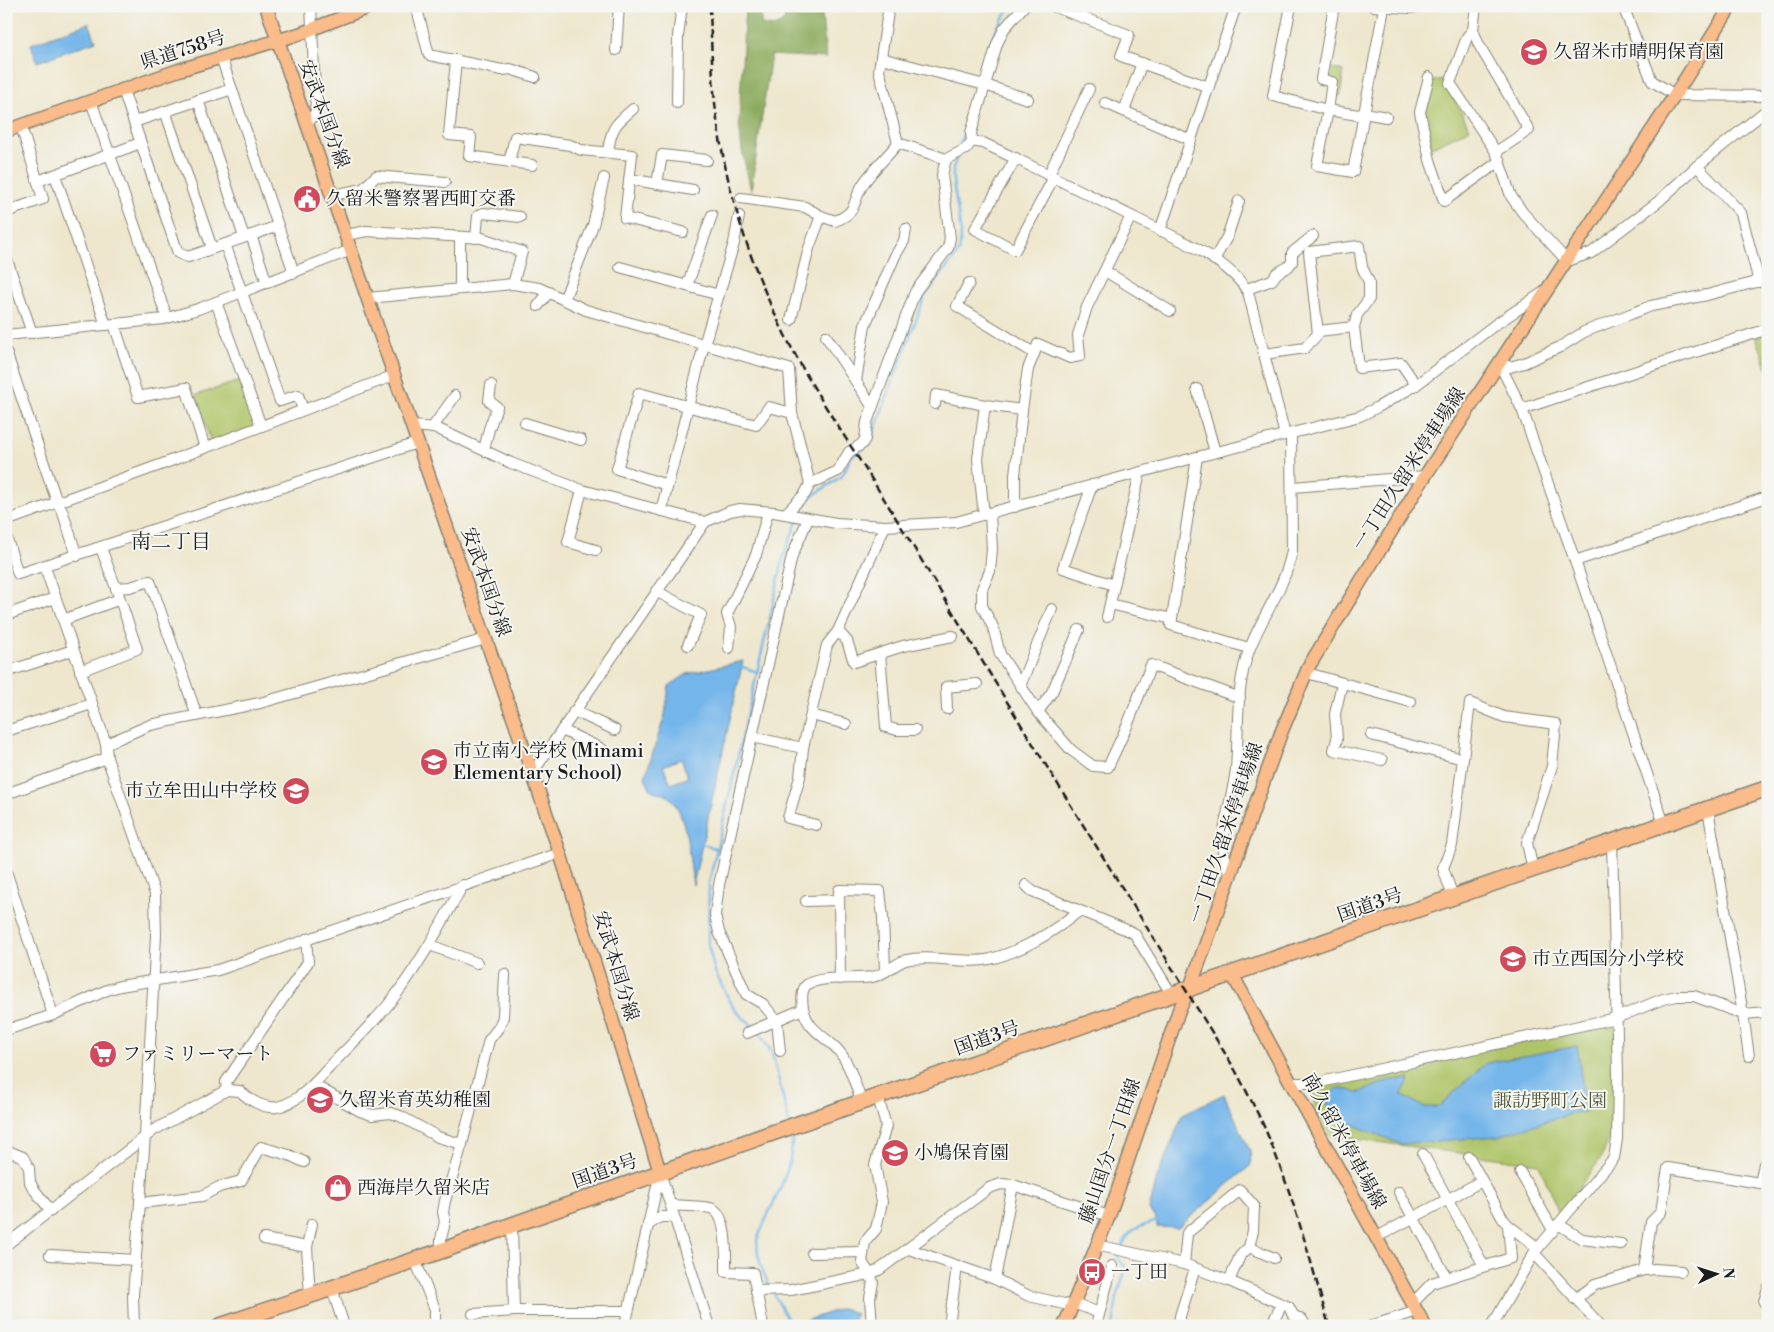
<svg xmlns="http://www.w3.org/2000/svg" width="1774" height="1332" font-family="'Libre Bodoni','Noto Serif JP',serif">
	<rect width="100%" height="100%" fill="#f6f6f2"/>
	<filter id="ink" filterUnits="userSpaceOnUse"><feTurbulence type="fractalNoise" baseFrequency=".02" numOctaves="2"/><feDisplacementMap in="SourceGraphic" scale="10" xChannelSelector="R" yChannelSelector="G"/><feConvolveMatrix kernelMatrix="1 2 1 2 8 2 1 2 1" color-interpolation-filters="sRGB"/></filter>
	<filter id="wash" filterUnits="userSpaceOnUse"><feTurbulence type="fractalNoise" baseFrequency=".0096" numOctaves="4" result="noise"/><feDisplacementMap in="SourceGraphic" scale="20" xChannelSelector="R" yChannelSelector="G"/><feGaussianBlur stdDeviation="1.12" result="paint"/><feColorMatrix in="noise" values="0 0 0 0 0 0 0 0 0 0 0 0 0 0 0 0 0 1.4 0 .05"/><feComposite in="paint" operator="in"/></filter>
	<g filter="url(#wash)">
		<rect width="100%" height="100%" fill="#eee7cd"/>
		<g fill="#afc468" stroke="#667042">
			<polygon points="1330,68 1344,71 1340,96 1333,95 1328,79"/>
			<polygon points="1444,79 1470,129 1432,147 1424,110 1433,81"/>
			<polygon points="1768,333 1768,370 1756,337"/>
			<polygon points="243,380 258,429 211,443 196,395"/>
			<polygon points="1617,1023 1614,1125 1602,1157 1559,1214 1539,1164 1325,1135 1308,1086"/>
		</g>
		<polygon fill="#8baa5c" stroke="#54633c" points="745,6 761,6 761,25 774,27 784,22 786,6 821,6 826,58 771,55 751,191 742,151 739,122"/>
		<g fill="#75b6ea" stroke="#486983" fill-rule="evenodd">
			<polygon points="89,23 96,41 37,62 31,44"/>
			<path d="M743 661 693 885C689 861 688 808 666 795 662 793 655 792 651 790L645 777 665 715 669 686 687 674ZM681 759 688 777 671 784 663 766Z"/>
			<polygon points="1577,1046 1586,1112 1577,1112 1498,1136 1401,1144 1331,1116 1327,1101 1336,1088 1360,1092 1389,1080 1410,1079 1401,1095 1425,1107 1438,1107 1486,1063"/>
			<polygon points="1224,1094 1250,1151 1251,1165 1178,1228 1157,1227 1157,1221 1149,1210 1157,1178 1183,1114"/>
			<polygon points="843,1308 856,1314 849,1326 794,1326 795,1324"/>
		</g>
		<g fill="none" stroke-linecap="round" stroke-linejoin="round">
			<g stroke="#75b6ea" stroke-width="2.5">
				<path d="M979 79C987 50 992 31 1012 6"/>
				<polyline points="959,149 977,85"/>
				<polyline points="800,514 811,497 842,476 852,456 869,445 925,296 959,252 961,233 953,181 953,168 957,157"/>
				<polyline points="742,667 758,672"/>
				<polyline points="702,844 718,849"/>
				<polyline points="755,1027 741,1016 733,1007 715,972 708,944 709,883 784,555 798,519"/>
				<polyline points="758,1031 772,1053 789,1122"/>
				<path d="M1122 1247C1130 1227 1139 1227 1158 1221"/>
				<path d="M770 1287C762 1272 757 1258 757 1241 769 1205 795 1173 792 1132"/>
				<polyline points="774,1294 791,1326"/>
				<polyline points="1113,1326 1117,1297 1126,1268 1118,1258 1120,1252"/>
			</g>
		</g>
	</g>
	<g filter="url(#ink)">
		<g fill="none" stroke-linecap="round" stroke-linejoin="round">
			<g stroke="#858274" stroke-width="12">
				<g id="minor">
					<polyline points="419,6 417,9 429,55 502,70 510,69 535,77"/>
					<polyline points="889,6 879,70 898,143"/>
					<polyline points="1291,6 1273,96 1328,110 1332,82 1321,79 1334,6"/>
					<polyline points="1373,6 1411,8 1421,6"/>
					<polyline points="1476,6 1473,30 1467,37 1450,83 1496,152 1511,196 1523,213 1567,261 1591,253 1659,201 1697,166 1768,109"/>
					<polyline points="1623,6 1652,81 1675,95 1768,96"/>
					<polyline points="1055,7 1129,35 1121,56 1209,87"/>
					<polyline points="1384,8 1353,172 1317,166 1328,110 1358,115 1364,113 1386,117"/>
					<polyline points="1473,30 1479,45 1529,130 1496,152"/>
					<polyline points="616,50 619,6"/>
					<polyline points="221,57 294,273"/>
					<polyline points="881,58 985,85 1028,99"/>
					<polyline points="456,60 449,135 471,137 469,156 532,165"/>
					<polyline points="1429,77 1420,112 1430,160 1444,201 1500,161"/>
					<polyline points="123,90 178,253 188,257 278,226"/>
					<polyline points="198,100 244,237"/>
					<polyline points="91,101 167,318"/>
					<polyline points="677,103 678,36 682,6"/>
					<polyline points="1105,103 1191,140"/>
					<polyline points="165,111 212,248"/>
					<polyline points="1124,111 1142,63"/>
					<polyline points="134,122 232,89"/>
					<polyline points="307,124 316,112 311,6"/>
					<polyline points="972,141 971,133 997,44 1004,29 1024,6"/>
					<path d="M898 143 946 159 966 149 972 141 983 143C1032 166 1081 191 1131 216 1168 235 1226 256 1248 292L1285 435"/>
					<path d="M608 152C611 128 615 124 633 109"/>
					<polyline points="1016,158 975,229 1015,250 1054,177"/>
					<polyline points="509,162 515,137 570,145 581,150 632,155 625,218 683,232"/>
					<polyline points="1697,166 1741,213 1759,282"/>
					<polyline points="1049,174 1089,89"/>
					<polyline points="55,175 106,325"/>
					<polyline points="629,179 693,190"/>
					<polyline points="38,181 135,145"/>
					<polyline points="657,184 662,155 707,160"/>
					<polyline points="333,195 363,189 376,176 445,182"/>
					<path d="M741 198 805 207 821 216 835 221C858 212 852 203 862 186 870 172 888 156 898 143"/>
					<polyline points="6,212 43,199 21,126"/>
					<polyline points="1160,231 1236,6"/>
					<polyline points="251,235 267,283"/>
					<polyline points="346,235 367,231 482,238 522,252 513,284"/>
					<polyline points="460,237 460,289"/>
					<polyline points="476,238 478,216 483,213 520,217"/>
					<polyline points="225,244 280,401 298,395 303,410"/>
					<polyline points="6,257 32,333"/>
					<polyline points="1214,260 1227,237 1239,201"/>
					<polyline points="620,267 719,295"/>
					<polyline points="1105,271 1170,311"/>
					<polyline points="969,283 957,306 1034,353"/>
					<polyline points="687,286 712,215"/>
					<polyline points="1247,289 1272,280 1277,273 1288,267 1292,262 1292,253 1313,236"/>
					<polyline points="368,298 513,284 539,288 586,310 789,369 792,413 810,484"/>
					<polyline points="564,300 593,225 604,178"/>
					<polyline points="216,302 261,426"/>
					<polyline points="538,306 549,292"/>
					<polyline points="791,320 809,248 821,216"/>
					<polyline points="114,324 138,397 186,388 205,448"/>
					<polyline points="1318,331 1354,327"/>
					<polyline points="6,335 164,319 198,309 351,250"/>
					<polyline points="826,336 872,406"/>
					<polyline points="6,352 57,502 63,513 77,556"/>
					<polyline points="1264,354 1305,348 1318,334 1309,252 1359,246 1362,267 1369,282 1369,299 1357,315 1354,327 1359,368 1401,363 1416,385"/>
					<polyline points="1499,363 1522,409 1575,561 1664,824"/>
					<polyline points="1499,363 1510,367 1524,363 1560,347 1584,332 1651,306 1707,295 1768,279"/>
					<polyline points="856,381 865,325 895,256 904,241 906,229"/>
					<polyline points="1197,389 1215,452"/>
					<polyline points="935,404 936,395 985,405"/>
					<polyline points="1522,409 1664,362 1768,329"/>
					<polyline points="525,423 581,440"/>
					<polyline points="412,426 436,428 511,463 582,490 705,522"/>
					<polyline points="432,428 455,396"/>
					<polyline points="484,450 489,429 497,407 489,401 491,385"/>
					<polyline points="1197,457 1171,625 1249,648"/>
					<polyline points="667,485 617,469 639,393 756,425 769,407 792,413"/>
					<polyline points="1092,485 1063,568 1114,585"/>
					<polyline points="1293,487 1425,476"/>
					<polyline points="582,490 568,542 596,550"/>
					<polyline points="1015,507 1015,475 1022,410"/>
					<polyline points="661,511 704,345 734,243 739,216"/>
					<polyline points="785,514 805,494 810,484 838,471 849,452 862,444 865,439 867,422 915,292 948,248 950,238 942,175 946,159"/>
					<polyline points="990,514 992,549 990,571 982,589 982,606 993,627 1000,654 1038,712 1071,750 1093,766 1108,767 1127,726 1151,665 1240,698"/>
					<polyline points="984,515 978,459 985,405 1022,410 1028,369 1038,344 1070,358 1080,356 1078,335 1087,307 1131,216"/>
					<polyline points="6,521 160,465 395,375"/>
					<polyline points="885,526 838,631 847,641 854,662 903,646 953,636"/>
					<polyline points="6,536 18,574 417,443"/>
					<polyline points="101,548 116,588 130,587 150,581 197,716"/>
					<polyline points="1575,561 1764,498 1768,499"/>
					<polyline points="45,567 106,744 107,758"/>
					<polyline points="656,591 701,615 688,645"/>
					<polyline points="1110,604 1172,619"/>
					<polyline points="6,615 55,598"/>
					<polyline points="1107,617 1140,472"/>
					<polyline points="63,620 120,599"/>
					<polyline points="729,648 731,627 727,614 756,555 768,512"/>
					<polyline points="880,654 886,727 897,730 915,730"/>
					<polyline points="80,671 137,649 116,588"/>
					<polyline points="6,672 73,650"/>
					<polyline points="1307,673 1411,702"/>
					<polyline points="1342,683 1335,714 1337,739 1334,750 1382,760"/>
					<polyline points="1020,686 1052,609"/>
					<polyline points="947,709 946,687 977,684"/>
					<polyline points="574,711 615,730"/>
					<polyline points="1038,712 1052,692 1079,630"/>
					<polyline points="811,715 846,724"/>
					<polyline points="562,730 602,749"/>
					<polyline points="6,731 92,704"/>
					<polyline points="1371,735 1463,759"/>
					<polyline points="752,737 803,748 827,645 838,631"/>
					<polyline points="106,744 150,725 260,703 486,639"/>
					<polyline points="803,748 800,777 788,818 816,825"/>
					<polyline points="533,772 705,522 730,511 740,509 774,512 836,523 885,526 956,522 1197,457 1360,416 1378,407 1416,385 1496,324 1544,292"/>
					<polyline points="6,794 107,758 155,894 156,935 145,1136 133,1296 134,1326"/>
					<polyline points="1708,809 1743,1014 1749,1056"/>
					<polyline points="6,871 53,1015"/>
					<path d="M1231 877C1228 869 1224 860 1223 852 1222 824 1233 796 1236 769 1239 729 1235 685 1250 648 1263 614 1286 586 1292 550L1291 434"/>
					<polyline points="1026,885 1032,891 1134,933 1172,995"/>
					<polyline points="1453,897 1443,868 1452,845 1470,703 1504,717 1556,724 1552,766 1527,843 1533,870"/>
					<polyline points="806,901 839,900"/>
					<polyline points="430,945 477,963"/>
					<polyline points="840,979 839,890 880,891 883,917 885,971"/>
					<polyline points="6,1030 53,1015 107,990 120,986 218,970 560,853"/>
					<polyline points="747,1033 803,1009"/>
					<polyline points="780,1051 777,1021 763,1004 746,994 719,932 715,915 719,885 792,556 808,519"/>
					<polyline points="1291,1083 1316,1083 1616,1018 1663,999 1677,996 1694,996 1743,1014 1768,1012"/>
					<polyline points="314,1085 360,1111 372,1115 391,1113 400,1116 438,1137 462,1144"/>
					<polyline points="227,1090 226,1082 308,962 306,939"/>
					<path d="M862 1103C855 1085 850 1062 836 1048 823 1035 807 1029 803 1008 802 1001 801 988 808 984 824 975 854 980 872 977 885 975 895 963 906 960 932 954 964 965 990 959 1023 951 1053 932 1079 911"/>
					<polyline points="6,1150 23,1157 29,1168 30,1182 33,1188 51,1211"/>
					<polyline points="1423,1154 1484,1266"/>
					<polyline points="1469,1157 1503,1219 1508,1225 1538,1248"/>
					<polyline points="660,1172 709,1326"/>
					<polyline points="1520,1172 1553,1230"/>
					<polyline points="1399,1192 1447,1278"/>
					<polyline points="140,1203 202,1196 219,1187 241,1181 261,1147 289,1155 304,1162"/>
					<path d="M671 1205C679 1206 707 1206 713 1209 728 1217 726 1258 726 1272L753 1273 763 1326"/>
					<polyline points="1558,1224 1582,1239 1621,1244"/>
					<polyline points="512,1225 514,1311"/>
					<polyline points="648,1225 660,1217 674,1217"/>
					<polyline points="1377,1237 1482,1181"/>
					<polyline points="264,1239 307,1247 310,1296"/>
					<path d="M6 1245 154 1130 227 1090 240 1091C249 1100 264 1109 277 1107 301 1102 320 1077 336 1060 354 1042 372 1024 388 1005 418 968 440 926 463 885"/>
					<polyline points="1096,1245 1184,1264 1229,1281 1282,1304 1271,1326"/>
					<polyline points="307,1247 312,1224"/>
					<polyline points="1249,1247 1274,1258"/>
					<polyline points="909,1249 995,1279 1029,1296 1073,1306"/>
					<polyline points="441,1251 441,1239 445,1222 443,1212 445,1201 462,1144 489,1040 499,1027 503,1017 505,974"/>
					<polyline points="812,1253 862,1252"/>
					<polyline points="1534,1253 1601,1326"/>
					<polyline points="50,1255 136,1260"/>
					<polyline points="415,1260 435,1309 435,1326"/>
					<polyline points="1184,1264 1187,1233 1240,1190 1254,1206 1253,1231 1249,1247 1240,1256 1229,1281"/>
					<polyline points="1644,1270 1651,1222 1661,1212 1668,1168 1760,1183 1764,1164 1768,1165"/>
					<polyline points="995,1279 1013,1185"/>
					<polyline points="332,1288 344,1326"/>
					<polyline points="756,1291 791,1290 870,1274 879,1270 989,1188 1001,1184 1013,1185 1109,1216"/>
					<polyline points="1575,1299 1595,1285 1644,1270 1655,1269 1681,1271"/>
					<polyline points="1764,1302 1768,1288"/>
					<polyline points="1074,1303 1099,1313"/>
					<polyline points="1413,1303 1432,1283 1511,1258 1508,1225"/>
					<polyline points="1282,1304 1289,1307 1293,1315 1303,1321 1305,1326"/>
					<polyline points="473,1314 514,1311 628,1311"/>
					<polyline points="625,1326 660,1173"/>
					<polyline points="872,1326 870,1298 873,1282 870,1274 862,1262 865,1242 876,1229 882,1202 875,1165 886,1126 878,1097"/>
					<polyline points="949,1326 957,1266"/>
					<polyline points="1096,1326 1112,1266"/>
					<polyline points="1179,1326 1180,1316 1195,1268"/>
					<polyline points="1371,1326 1417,1311"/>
					<polyline points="1492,1326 1534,1253 1614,1158 1617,1139 1618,1074 1612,842"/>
				</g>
			</g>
			<g stroke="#858274" stroke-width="15">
				<g id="major">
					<polyline points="266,6 560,853 660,1172"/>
					<polyline points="6,131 179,70 299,34 372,6"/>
					<polyline points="1232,974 1291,1083 1425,1326"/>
					<polyline points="1064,1326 1109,1216 1179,1010 1190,988 1281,733 1309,666 1425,476 1675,95 1731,6"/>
				</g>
			</g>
			<g stroke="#858274" stroke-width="18">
				<polyline id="highway" points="220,1326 441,1251 512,1225 772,1133 1768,788"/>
			</g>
			<use href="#minor" stroke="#fff" stroke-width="10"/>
			<use href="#major" stroke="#f9bc8a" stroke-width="12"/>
			<use href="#highway" stroke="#f9bc8a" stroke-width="15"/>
			<path stroke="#1c1c1c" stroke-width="2.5" stroke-dasharray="8 4" stroke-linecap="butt" d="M710 6C711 38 712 71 715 103 723 180 749 263 784 333 806 378 834 420 861 462 890 508 918 554 946 601 1040 758 1138 912 1234 1068 1244 1086 1253 1104 1262 1122 1291 1187 1310 1258 1329 1326"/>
		</g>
	</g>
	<defs>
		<g id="school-disc" transform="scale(1.4375)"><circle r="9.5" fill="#d1495b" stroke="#f6f6f2"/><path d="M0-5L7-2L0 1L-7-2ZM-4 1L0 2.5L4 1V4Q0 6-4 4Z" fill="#fff"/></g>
		<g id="civic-disc" transform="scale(1.4375)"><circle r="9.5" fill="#d1495b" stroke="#f6f6f2"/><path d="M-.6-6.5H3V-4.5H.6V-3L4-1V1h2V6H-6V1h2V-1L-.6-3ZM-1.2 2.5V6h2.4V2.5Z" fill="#fff"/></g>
		<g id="supermarket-disc" transform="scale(1.4375)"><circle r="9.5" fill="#d1495b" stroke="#f6f6f2"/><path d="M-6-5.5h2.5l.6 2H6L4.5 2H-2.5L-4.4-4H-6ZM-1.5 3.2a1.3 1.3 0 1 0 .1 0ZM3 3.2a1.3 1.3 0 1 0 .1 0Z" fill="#fff"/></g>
		<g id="shop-disc" transform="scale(1.4375)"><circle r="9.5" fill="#d1495b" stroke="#f6f6f2"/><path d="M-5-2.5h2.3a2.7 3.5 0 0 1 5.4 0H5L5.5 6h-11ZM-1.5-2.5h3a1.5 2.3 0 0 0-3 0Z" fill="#fff"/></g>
		<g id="bus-disc" transform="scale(1.4375)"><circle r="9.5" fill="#d1495b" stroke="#f6f6f2"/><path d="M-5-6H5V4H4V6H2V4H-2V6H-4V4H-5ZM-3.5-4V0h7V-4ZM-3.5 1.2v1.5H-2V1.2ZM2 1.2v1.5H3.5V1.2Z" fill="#fff"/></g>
	</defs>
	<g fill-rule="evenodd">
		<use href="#school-disc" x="1534" y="52"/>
		<use href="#civic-disc" x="307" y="199"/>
		<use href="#school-disc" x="434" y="762"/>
		<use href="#school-disc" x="296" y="791"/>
		<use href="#school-disc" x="1513" y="959"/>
		<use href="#supermarket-disc" x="103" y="1054"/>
		<use href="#school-disc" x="320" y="1100"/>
		<use href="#school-disc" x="895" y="1153"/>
		<use href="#shop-disc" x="338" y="1188"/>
		<use href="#bus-disc" x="1092" y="1272"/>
	</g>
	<g text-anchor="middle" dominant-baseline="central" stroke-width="4" stroke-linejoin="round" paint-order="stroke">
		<g font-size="19" fill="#1c1c1c" stroke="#f6f6f2">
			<text transform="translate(183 50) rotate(-18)">県道758号</text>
			<text transform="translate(324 114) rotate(70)">安武本国分線</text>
			<text transform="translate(1409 469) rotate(-57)">一丁田久留米停車場線</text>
			<text transform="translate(486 582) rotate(71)">安武本国分線</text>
			<text transform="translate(1226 833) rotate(-71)">一丁田久留米停車場線</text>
			<text transform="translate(1370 905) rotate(-19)">国道3号</text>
			<text transform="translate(616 966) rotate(73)">安武本国分線</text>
			<text transform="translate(987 1038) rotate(-19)">国道3号</text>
			<text transform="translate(1344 1141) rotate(61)">南久留米停車場線</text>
			<text transform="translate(1110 1151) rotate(-71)">藤山国分一丁田線</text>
			<text transform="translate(605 1171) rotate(-19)">国道3号</text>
		</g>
		<g font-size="19" fill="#1c1c1c" stroke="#f6f6f2" text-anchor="start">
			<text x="1553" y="52">久留米市晴明保育園</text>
			<text x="326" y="199">久留米警察署西町交番</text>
			<text x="453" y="751">市立南小学校 (Minami<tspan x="453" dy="22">Elementary School)</tspan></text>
			<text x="277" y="791" text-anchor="end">市立牟田山中学校</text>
			<text x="1532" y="959">市立西国分小学校</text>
			<text x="122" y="1054">ファミリーマート</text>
			<text x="339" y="1100">久留米育英幼稚園</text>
			<text x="914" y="1153">小鳩保育園</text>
			<text x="357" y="1188">西海岸久留米店</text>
			<text x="1111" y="1272">一丁田</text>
		</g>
		<g font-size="19" fill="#4f5737" stroke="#f6f6f2">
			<text x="1550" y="1101">諏訪野町公園</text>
		</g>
		<g font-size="20" fill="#1c1c1c" stroke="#f6f6f2">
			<text x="171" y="542">南二丁目</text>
		</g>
	</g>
	<rect width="1774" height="1332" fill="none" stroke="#f6f6f2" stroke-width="25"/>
	<g transform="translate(1716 1274) rotate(86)" stroke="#f6f6f2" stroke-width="4" paint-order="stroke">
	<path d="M0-4L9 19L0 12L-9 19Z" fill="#1c1c1c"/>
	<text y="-8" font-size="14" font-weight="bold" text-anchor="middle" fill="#1c1c1c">N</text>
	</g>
</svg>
